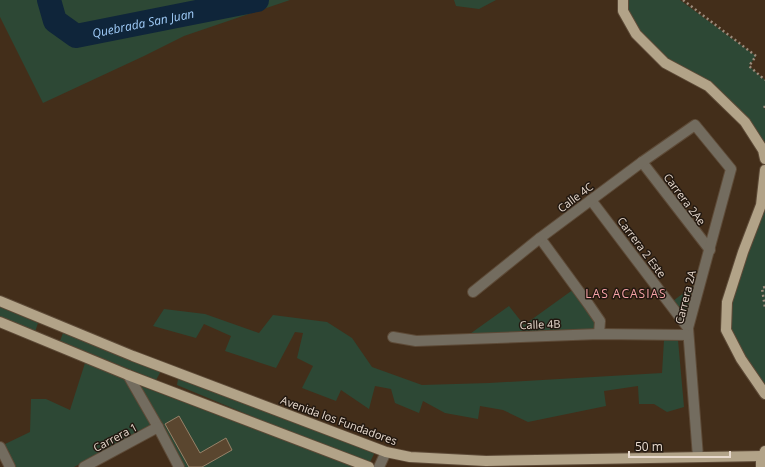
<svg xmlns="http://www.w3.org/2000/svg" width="765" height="467" font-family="'Open Sans',sans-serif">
	<rect width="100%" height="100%" fill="#432e1a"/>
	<g fill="#2d4835">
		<polygon points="0,0 290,0 184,36 144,56 43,103 0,17"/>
		<polygon points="454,0 496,0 479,9 456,6"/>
		<polygon points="626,0 680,0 756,56 749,66 765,80 765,106 764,108 765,109 765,151 747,120 667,60 639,31 626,10"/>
		<polygon points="765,191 765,387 744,358 729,329 730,303"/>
		<polygon points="694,285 687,321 673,301"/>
		<polygon points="574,289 597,321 597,333 467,336 509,306 524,325"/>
		<polygon points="0,307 38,323 35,332 0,317"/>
		<polygon points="164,309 205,314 259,333 273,315 327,322 352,338 372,367 422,385 489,383 662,373 664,340 678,340 684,407 667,412 654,404 639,404 638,386 604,391 606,406 528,422 503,410 480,406 478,419 445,413 423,401 419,413 395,403 391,389 375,386 369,409 341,390 336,401 302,388 313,366 297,358 303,333 295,332 276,368 225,351 231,336 204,324 196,338 153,326"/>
		<polygon points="63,333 161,371 156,380 60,341"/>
		<polygon points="85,363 126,377 152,426 74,467 14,467 3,445 30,432 31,399 46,399 70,410"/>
		<polygon points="178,379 311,429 375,452 370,462 275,426 177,385"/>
		<polygon points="138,385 356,467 182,467"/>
	</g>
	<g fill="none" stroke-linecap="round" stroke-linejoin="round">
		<path stroke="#0f253a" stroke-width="24" id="s1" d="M49 0 55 21 76 36 257 0"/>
	</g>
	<polygon fill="#5a462f" stroke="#968168" points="179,416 200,453 226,438 232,450 202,467 189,467 165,424"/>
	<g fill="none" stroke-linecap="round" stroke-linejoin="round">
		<g stroke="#5d4a37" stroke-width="12">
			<g id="minor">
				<polyline points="642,162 710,250"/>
				<polyline points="591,200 688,328"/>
				<polyline points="540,238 589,305 600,321 599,334"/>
				<polyline points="473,292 540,238 642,162 695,125 731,169 688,328 698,457"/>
				<polyline points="393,337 416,341 599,334 688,335"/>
				<polyline points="128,375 158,427 179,467"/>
				<polyline points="0,447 10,467"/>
				<polyline points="84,467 158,427"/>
				<polyline points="379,467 386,452"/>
			</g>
		</g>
		<g stroke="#5d4a37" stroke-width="12">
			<g id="major">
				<polyline points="623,0 623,11 636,34 665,63 708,86 745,122 763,150 765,159"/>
				<polyline points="765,170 761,205 743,252 727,302 726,330 741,359 765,394"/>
				<polyline points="0,301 133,356 386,452 410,457 486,461 762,456"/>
				<polyline points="0,322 128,375 369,467"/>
				<polyline points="761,467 761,460 765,451"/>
			</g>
		</g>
		<g stroke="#9c8b7b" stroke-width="2.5" stroke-dasharray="2 3" stroke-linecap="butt">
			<polyline points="683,0 756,56 749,66 765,80"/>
			<polyline points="765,106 764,108 765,109"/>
			<polyline points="765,287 762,288 765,308"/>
		</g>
		<use href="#minor" stroke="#736c5f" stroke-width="10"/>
		<use href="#major" stroke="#b2a388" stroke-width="10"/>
	</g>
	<g text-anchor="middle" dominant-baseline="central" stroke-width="3" stroke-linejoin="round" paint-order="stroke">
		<g font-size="11" fill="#e8dace" stroke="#221810">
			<text transform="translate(575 197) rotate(-37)">Calle 4C</text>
			<text transform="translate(685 199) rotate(53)">Carrera 2Ae</text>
			<text transform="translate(642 247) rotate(53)">Carrera 2 Este</text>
			<text transform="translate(685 297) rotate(-76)">Carrera 2A</text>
			<text transform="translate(540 324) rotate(-2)">Calle 4B</text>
			<text transform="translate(339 420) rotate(20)">Avenida los Fundadores</text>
			<text transform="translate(115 437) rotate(-28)">Carrera 1</text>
		</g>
		<g font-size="12" font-style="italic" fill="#a0ccf9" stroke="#221810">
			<text stroke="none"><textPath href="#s1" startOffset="116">Quebrada San Juan</textPath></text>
		</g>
		<g font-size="12" letter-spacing="1" fill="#f7a3a8" stroke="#221810">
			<text x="626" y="293">LAS ACASIAS</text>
		</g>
	</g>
	<path d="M629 451v6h101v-6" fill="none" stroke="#e8dace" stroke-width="2"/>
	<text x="635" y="451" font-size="12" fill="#e8dace" stroke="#221810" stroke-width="3" paint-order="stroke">50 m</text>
</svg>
